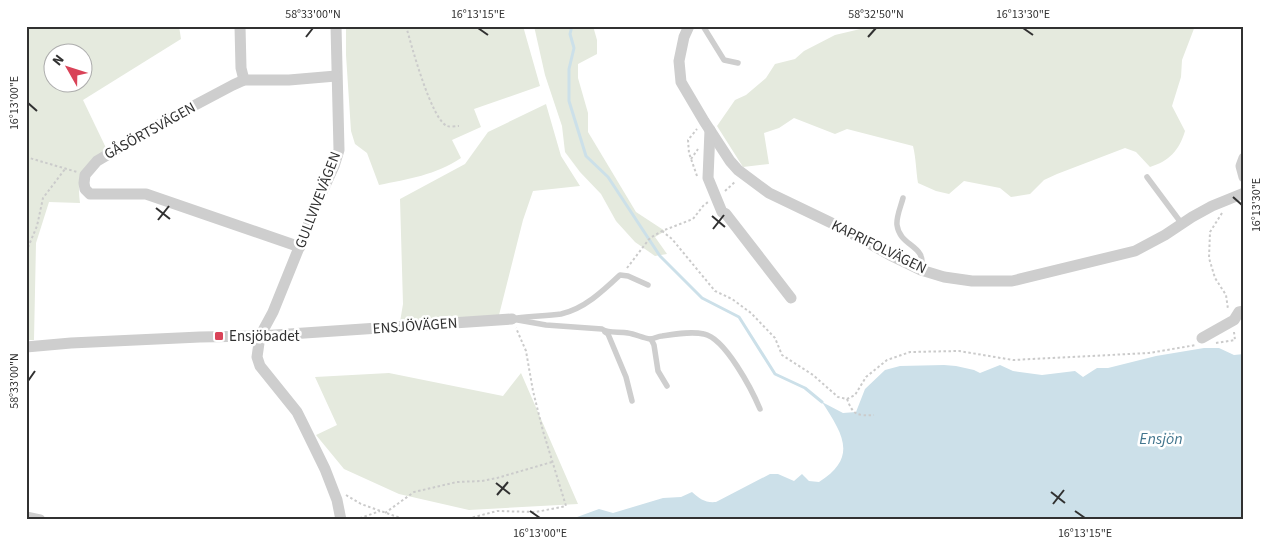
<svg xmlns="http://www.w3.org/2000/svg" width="1270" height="546" font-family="'Source Sans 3',sans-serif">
	<rect width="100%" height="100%" fill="#fff"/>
	<g fill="#e5eade" fill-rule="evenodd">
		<path d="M26 26H179L181 39 83 100 107 150C85 169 76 171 80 203L49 202 36 243 34 340H26ZM52 52H82V82H52Z"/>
		<path d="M346 26H523L540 86 474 109 481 127 452 140 461 158C436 175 408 179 379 185L367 153 355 144 351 131 346 55Z"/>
		<polygon points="534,26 593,26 597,40 597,54 578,64 578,78 588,113 588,132 636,212 665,231 655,237 667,254 655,256 635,242 616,221 601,194 580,172 565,152 562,126 545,75"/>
		<path d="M873 26H1195L1182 60 1181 77 1172 106 1185 131C1179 151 1169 161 1150 167L1136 152 1125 148 1057 174 1044 180 1030 194 1011 197 1000 188 964 181 949 194 936 191 918 183C916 171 916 158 913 146L847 129 835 134 794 118 779 128 764 133 769 164 743 167 717 126 735 100 746 95 766 78 775 64 795 59 804 51 835 35Z"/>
		<polygon points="546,104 561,156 580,186 533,191 523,220 499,315 400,322 403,304 400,199 465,164 488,132"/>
		<polygon points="389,373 503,396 521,373 578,504 469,510 399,494 344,469 316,435 337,425 315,377"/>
	</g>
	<path fill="#cce0e9" d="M1204 348H1219L1234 355 1244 354V520H569L599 509 613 513 663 498 681 497 692 492C700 499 705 503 716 502L770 474H778L794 481 802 474 809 481 819 482C859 457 842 433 822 402L843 413 856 412 865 389 885 370 900 366 944 365 956 366 974 370 980 373 1000 365 1013 371 1042 375 1075 371 1083 377 1097 368H1108L1156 356Z"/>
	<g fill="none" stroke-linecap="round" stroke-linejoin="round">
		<polyline stroke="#cce0e9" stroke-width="3" points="572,26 570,34 574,48 569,69 569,101 586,156 608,177 660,256 702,298 739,317 775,374 805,388 822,402"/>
		<g stroke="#cbcbcb" stroke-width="2" stroke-dasharray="2.5 2.5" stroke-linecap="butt">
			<path d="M406 26C411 44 431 119 447 126 450 127 456 126 459 126"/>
			<polyline points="26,157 77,172"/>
			<polyline points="691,159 698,149"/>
			<polyline points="697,176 689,153 688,140 697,129"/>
			<polyline points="725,191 736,181"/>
			<polyline points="1222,213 1210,232 1209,258 1215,278 1226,295 1228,309"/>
			<polyline points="662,231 672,239 715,291 732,299 751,313 775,338 782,355 813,375 838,397 847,399 855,395 866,377 887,360 910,352 959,351 1013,360 1149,353 1196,345"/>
			<polyline points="26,252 37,226 43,198 65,169"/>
			<polyline points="627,268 650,238 662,231 693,219 703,206 708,202"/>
			<polyline points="1216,343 1235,340 1234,332"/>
			<path d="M847 399C853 415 857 416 874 415"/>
			<polyline points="346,495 361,504 406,520"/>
			<polyline points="385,513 414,492 457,482 482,481 497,478 552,462"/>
			<polyline points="355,520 380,511"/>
			<polyline points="463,520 497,511 536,512 566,506 543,431 533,391 526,351 516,328"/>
		</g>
		<g stroke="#cecece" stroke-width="5.5">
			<polyline points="703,26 724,60 738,63"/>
			<polyline points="1147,177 1182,224"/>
			<path d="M903 198C901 206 896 217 897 225 900 248 928 244 921 270"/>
			<path d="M517 318C532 316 546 316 561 314 584 309 603 291 620 275L628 276 648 285"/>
			<path d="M512 319 546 325 602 329C608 334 620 331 628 333 635 334 643 338 650 339 654 339 658 336 662 336 675 334 691 331 704 334 725 338 752 390 760 409"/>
			<polyline points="605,332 608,334 626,377 632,401"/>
			<polyline points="651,339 654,345 658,371 667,386"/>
		</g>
		<g stroke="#cecece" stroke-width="11">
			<polyline points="240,26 241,68 244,80"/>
			<polyline points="336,26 339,150 334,166 317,203 273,312 260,336 257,357 260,366 297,412 303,424 325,469 337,500 341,520"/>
			<polyline points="689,26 684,37 679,61 681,82 704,121 730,161 738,170 769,193 844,229 890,255 921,270 944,277 972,281 1012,281 1135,251 1165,235 1192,217 1212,206 1244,193"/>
			<polyline points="710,130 708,178 722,212 726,214 791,298"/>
			<polyline points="1244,158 1241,166 1244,177"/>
			<polyline points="300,247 146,194 90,194 85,189 84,183 85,175 97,161 165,121 233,85 244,80 289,80 336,76"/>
			<polyline points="1202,338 1234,320 1239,312 1244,311"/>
			<polyline points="26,347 71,343 200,337 260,336 512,319"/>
			<polyline points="26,517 40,520"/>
		</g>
	</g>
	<path fill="none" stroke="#313131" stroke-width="2" d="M478 28 488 35M1023 28 1033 35M306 37 313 28M868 37 876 28M28 103 37 111M1233 197 1242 205M156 208 170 219M712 216 725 227M158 220 169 206M713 229 724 215M28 381 35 371M496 483 510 494M1051 492 1065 503M497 495 508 482M1053 504 1064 490M530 511 540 518M1075 511 1085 518"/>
	<rect fill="#d94358" stroke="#fff" stroke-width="2" x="214" y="331" width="10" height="10" rx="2.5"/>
	<g text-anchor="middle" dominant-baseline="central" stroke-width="5" stroke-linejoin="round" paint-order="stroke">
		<g font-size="15" fill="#313131" stroke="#fff">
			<text transform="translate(150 131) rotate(-29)">GÅSÖRTSVÄGEN</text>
			<text transform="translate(318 200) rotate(-69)">GULLVIVEVÄGEN</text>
			<text transform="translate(879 247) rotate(26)">KAPRIFOLVÄGEN</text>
			<text transform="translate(415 326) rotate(-4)">ENSJÖVÄGEN</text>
		</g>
		<g font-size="15" fill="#313131" stroke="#fff" text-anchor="start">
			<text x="229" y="336">Ensjöbadet</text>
		</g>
		<g font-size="16" font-style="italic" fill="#44778f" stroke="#fff">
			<text x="1161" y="439">Ensjön</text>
		</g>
	</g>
	<rect width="1270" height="546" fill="none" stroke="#ffffff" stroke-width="55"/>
	<g transform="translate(68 68) rotate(309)"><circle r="24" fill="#ffffff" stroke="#adadad"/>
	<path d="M0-4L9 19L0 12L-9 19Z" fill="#d94358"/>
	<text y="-8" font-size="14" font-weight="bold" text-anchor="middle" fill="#313131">N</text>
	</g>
	<rect x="28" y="28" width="1214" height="490" fill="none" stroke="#313131" stroke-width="2"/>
	<g font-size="12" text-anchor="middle" fill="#313131">
		<text x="313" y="18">58°33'00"N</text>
		<text x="478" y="18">16°13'15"E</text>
		<text x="876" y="18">58°32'50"N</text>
		<text x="1023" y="18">16°13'30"E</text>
		<text transform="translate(14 103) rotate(-90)" y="4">16°13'00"E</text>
		<text transform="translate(1256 205) rotate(-90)" y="4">16°13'30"E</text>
		<text transform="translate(14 381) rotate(-90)" y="4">58°33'00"N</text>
		<text x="540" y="537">16°13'00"E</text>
		<text x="1085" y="537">16°13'15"E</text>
	</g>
</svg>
